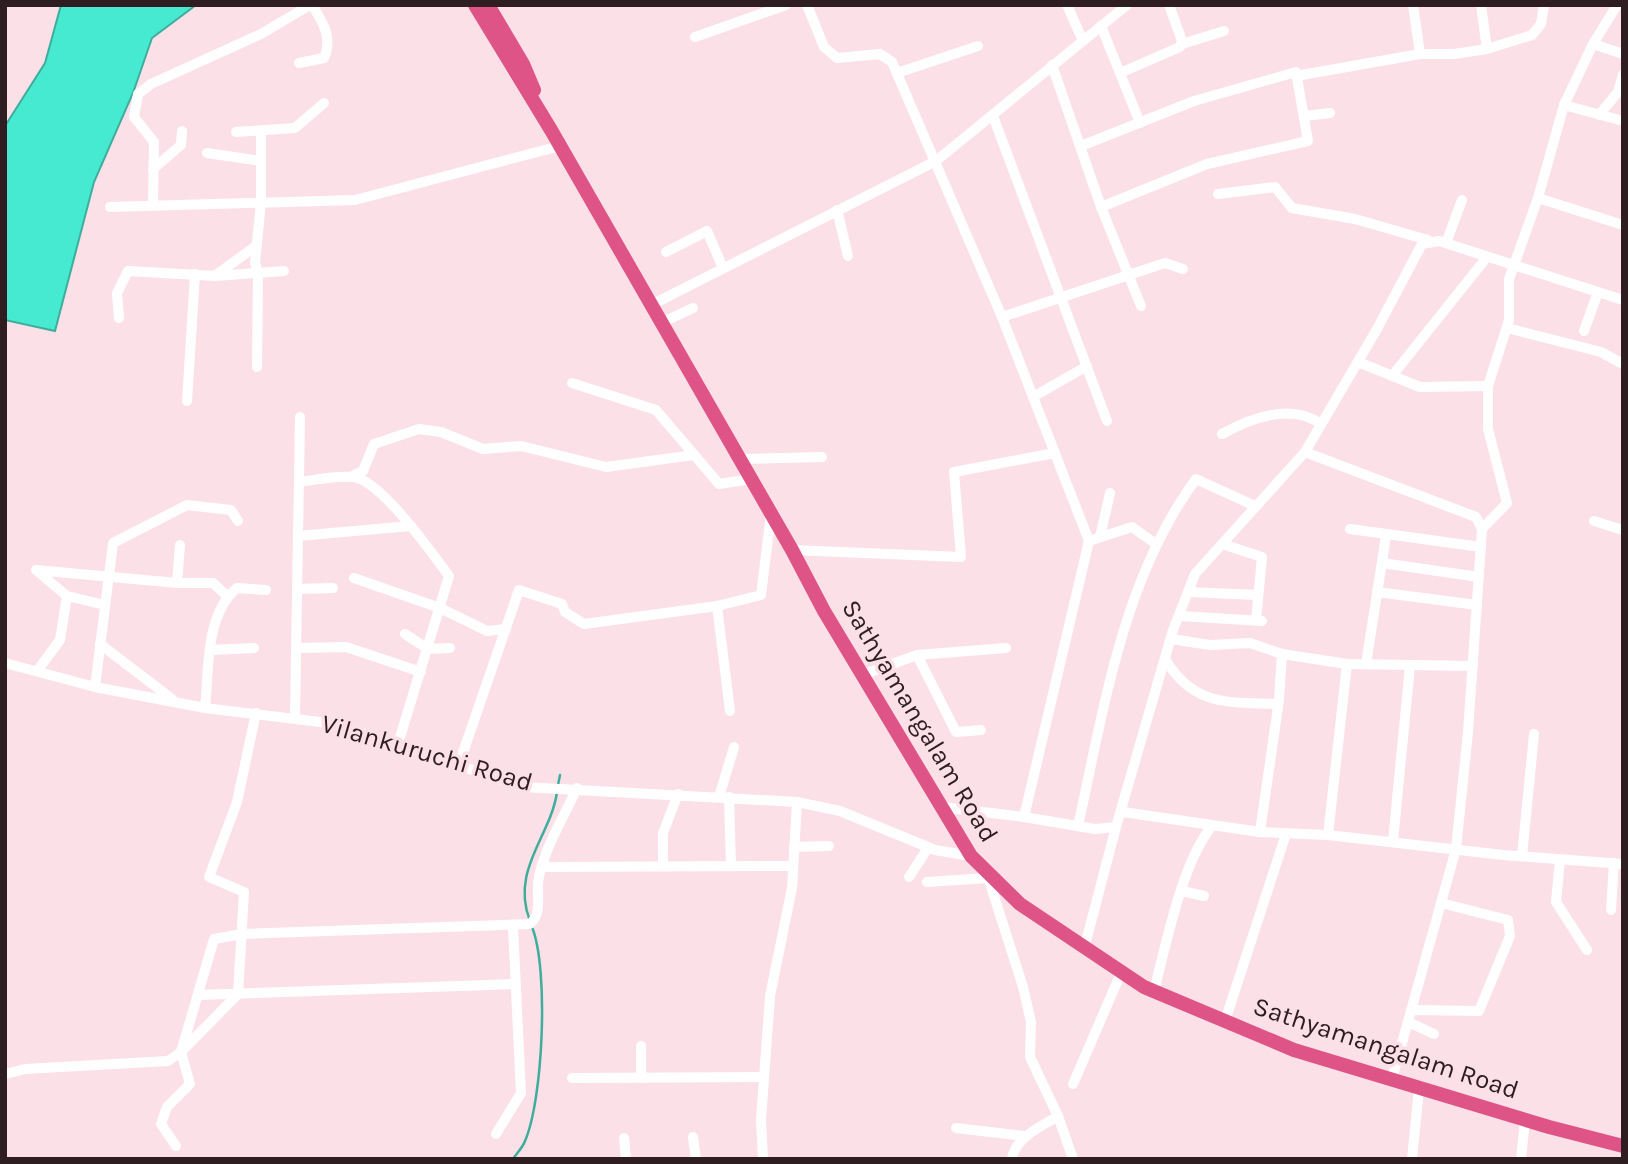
<svg xmlns="http://www.w3.org/2000/svg" width="1628" height="1164" font-family="Karla,sans-serif">
	<rect width="100%" height="100%" fill="#fce0e7"/>
	<polygon fill="#46ead1" stroke="#3fad9c" stroke-width="2" points="61,5 196,5 152,38 133,93 94,182 55,331 5,320 5,126 45,63"/>
	<g fill="none" stroke-linecap="round" stroke-linejoin="round">
		<g stroke="#3fad9c" stroke-width="2.5">
			<polyline points="558,785 560,775"/>
			<path d="M530 921C510 870 551 836 557 792"/>
			<path d="M513 1159C517 1153 523 1147 525 1141 543 1100 549 969 532 927"/>
		</g>
		<g stroke="#fff" stroke-width="10">
			<polyline points="807,5 824,47 837,58 880,54 892,62 1002,317 1089,541 1024,817 941,807"/>
			<polyline points="1067,5 1083,41"/>
			<polyline points="1413,5 1420,54"/>
			<polyline points="1481,5 1487,49"/>
			<polyline points="1101,26 1140,123"/>
			<polyline points="695,37 786,5"/>
			<polyline points="1182,44 1224,31"/>
			<polyline points="1593,44 1623,54"/>
			<path d="M299 63 324 58C333 38 323 22 312 5"/>
			<polyline points="1052,65 1101,207 1141,306"/>
			<polyline points="897,73 978,46"/>
			<polyline points="1120,73 1180,47 1182,41 1169,5"/>
			<polyline points="1296,76 1420,54 1454,54 1487,49 1532,35 1541,24 1544,5"/>
			<polyline points="1564,105 1623,121"/>
			<polyline points="1599,115 1618,92 1623,75"/>
			<polyline points="993,116 1107,421"/>
			<polyline points="1304,116 1330,113"/>
			<polyline points="236,132 295,128 324,103"/>
			<polyline points="1081,146 1194,101 1296,72 1308,141 1207,164 1101,207"/>
			<polyline points="207,153 261,161"/>
			<polyline points="153,169 181,145 182,131"/>
			<polyline points="1218,194 1275,187 1292,208 1355,219 1428,240"/>
			<polyline points="1538,198 1623,225"/>
			<polyline points="153,205 154,142 134,117 138,94 151,84 261,34 310,5"/>
			<polyline points="110,207 355,200 560,146"/>
			<polyline points="837,210 848,256"/>
			<polyline points="1446,243 1462,200"/>
			<polyline points="666,252 707,231 723,268"/>
			<polyline points="216,275 256,246"/>
			<polyline points="651,305 936,161 1127,5"/>
			<polyline points="1002,317 1165,263 1183,269"/>
			<polyline points="119,318 117,293 128,271 215,276 284,271"/>
			<polyline points="661,323 693,308"/>
			<polyline points="1507,328 1601,352 1623,364"/>
			<polyline points="1584,331 1598,292"/>
			<polyline points="1358,362 1420,387 1488,386"/>
			<polyline points="257,367 258,273 255,263 261,202 261,132"/>
			<polyline points="1392,376 1487,257"/>
			<polyline points="572,383 656,410 719,484 751,479"/>
			<polyline points="1033,397 1087,366"/>
			<polyline points="187,401 195,274"/>
			<path d="M1222 434C1251 418 1291 403 1321 424"/>
			<polyline points="1305,452 1476,517 1482,529 1468,732 1456,849 1392,1079"/>
			<polyline points="740,459 822,457"/>
			<polyline points="352,476 363,471 374,444 419,429 441,432 483,449 521,446 606,467 694,455"/>
			<path d="M299 482C316 480 336 475 353 477 380 479 432 553 449 576L398 744"/>
			<polyline points="1594,521 1623,530"/>
			<polyline points="1350,529 1481,547"/>
			<polyline points="1482,529 1507,503 1488,429 1488,386 1509,320 1509,279 1538,198 1564,105 1593,44 1617,5"/>
			<polyline points="298,536 411,526"/>
			<polyline points="1100,537 1110,493"/>
			<polyline points="1089,541 1132,527 1156,544"/>
			<polyline points="1222,544 1262,557 1256,620"/>
			<polyline points="792,550 961,557 954,472 1055,453"/>
			<polyline points="1382,563 1479,577"/>
			<polyline points="354,578 440,608 487,631 506,629"/>
			<polyline points="177,583 180,545"/>
			<polyline points="297,589 333,588"/>
			<polyline points="1188,592 1258,595"/>
			<polyline points="1377,592 1477,605"/>
			<polyline points="105,605 67,596 36,570 177,583 213,583 227,596"/>
			<polyline points="717,606 730,711"/>
			<polyline points="1180,616 1262,621"/>
			<polyline points="405,634 428,649 450,648"/>
			<polyline points="1171,639 1210,645 1250,643 1282,654"/>
			<polyline points="100,644 172,699"/>
			<polyline points="296,648 346,647 421,672"/>
			<polyline points="211,650 254,648"/>
			<polyline points="917,655 956,732 981,730"/>
			<path d="M1165 659C1194 707 1228 702 1278 704"/>
			<polyline points="5,663 95,687 205,708 336,724 523,787 797,802 840,811 935,850 971,856"/>
			<polyline points="1366,664 1386,536"/>
			<polyline points="37,671 60,640 67,596"/>
			<polyline points="862,675 917,655 1006,648"/>
			<polyline points="95,687 113,543 187,505 231,510 238,521"/>
			<path d="M205 708C209 670 205 614 237 588L266 590"/>
			<polyline points="295,716 300,417"/>
			<polyline points="459,764 519,590 562,604 565,612 584,624 717,606 761,595 771,514"/>
			<polyline points="719,797 734,747"/>
			<polyline points="729,797 731,866"/>
			<polyline points="1123,812 1260,832 1328,835 1503,855 1623,864"/>
			<polyline points="1024,817 1095,829 1116,827 1173,630 1195,574 1305,452 1377,329 1422,244 1439,241 1623,300"/>
			<path d="M1078 826C1104 708 1123 578 1196 479L1255 506"/>
			<polyline points="1260,832 1279,700 1282,654 1347,664 1473,666"/>
			<polyline points="1328,835 1347,664"/>
			<polyline points="1393,841 1410,666"/>
			<polyline points="794,847 829,846"/>
			<polyline points="1522,856 1534,734"/>
			<polyline points="1560,860 1556,902 1587,950"/>
			<polyline points="663,866 663,833 678,794"/>
			<polyline points="543,867 793,866"/>
			<polyline points="987,874 1023,987 1031,1022 1030,1057 1058,1116 1073,1159"/>
			<polyline points="909,877 928,848"/>
			<polyline points="927,882 988,878"/>
			<polyline points="1182,891 1204,896"/>
			<polyline points="1611,910 1614,863"/>
			<polyline points="1084,949 1116,827"/>
			<path d="M1154 991C1166 945 1182 862 1212 826"/>
			<polyline points="198,995 514,984"/>
			<polyline points="1411,1010 1479,1011 1510,936 1508,920 1441,903"/>
			<polyline points="1225,1021 1286,834"/>
			<polyline points="1408,1022 1434,1034"/>
			<polyline points="5,1074 25,1069 168,1061 181,1052 238,994 244,892 209,877 237,802 256,713"/>
			<polyline points="572,1078 764,1077"/>
			<polyline points="641,1078 641,1046"/>
			<polyline points="1073,1084 1121,973"/>
			<polyline points="956,1128 1025,1136"/>
			<polyline points="496,1134 521,1093 513,927"/>
			<polyline points="693,1137 696,1159"/>
			<polyline points="624,1138 626,1159"/>
			<path d="M176 1146 161 1124 167 1107 190 1084 181 1052 214 939 242 934 530 924C542 914 537 896 538 882 543 850 564 817 577 788"/>
			<polyline points="763,1159 761,1120 770,996 792,888 797,802"/>
			<path d="M1012 1159C1015 1137 1041 1127 1058 1116"/>
			<polyline points="1412,1159 1419,1088"/>
			<polyline points="1521,1159 1525,1120"/>
		</g>
		<g stroke="#df5487" stroke-width="14">
			<polyline points="475,5 551,130 792,550 824,611 971,856 1020,904 1144,987 1294,1050 1549,1127 1623,1146"/>
			<polyline points="488,5 523,64 534,90"/>
		</g>
	</g>
	<g text-anchor="middle" dominant-baseline="central" stroke-width="7" stroke-linejoin="round" paint-order="stroke">
		<g font-size="26" fill="#2e1e22" stroke="#fce0e7">
			<text transform="translate(920 721) rotate(59)">Sathyamangalam Road</text>
			<text transform="translate(427 753) rotate(16)">Vilankuruchi Road</text>
			<text transform="translate(1386 1048) rotate(18)">Sathyamangalam Road</text>
		</g>
	</g>
	<rect width="1628" height="1164" fill="none" stroke="#2e1e22" stroke-width="14"/>
</svg>
